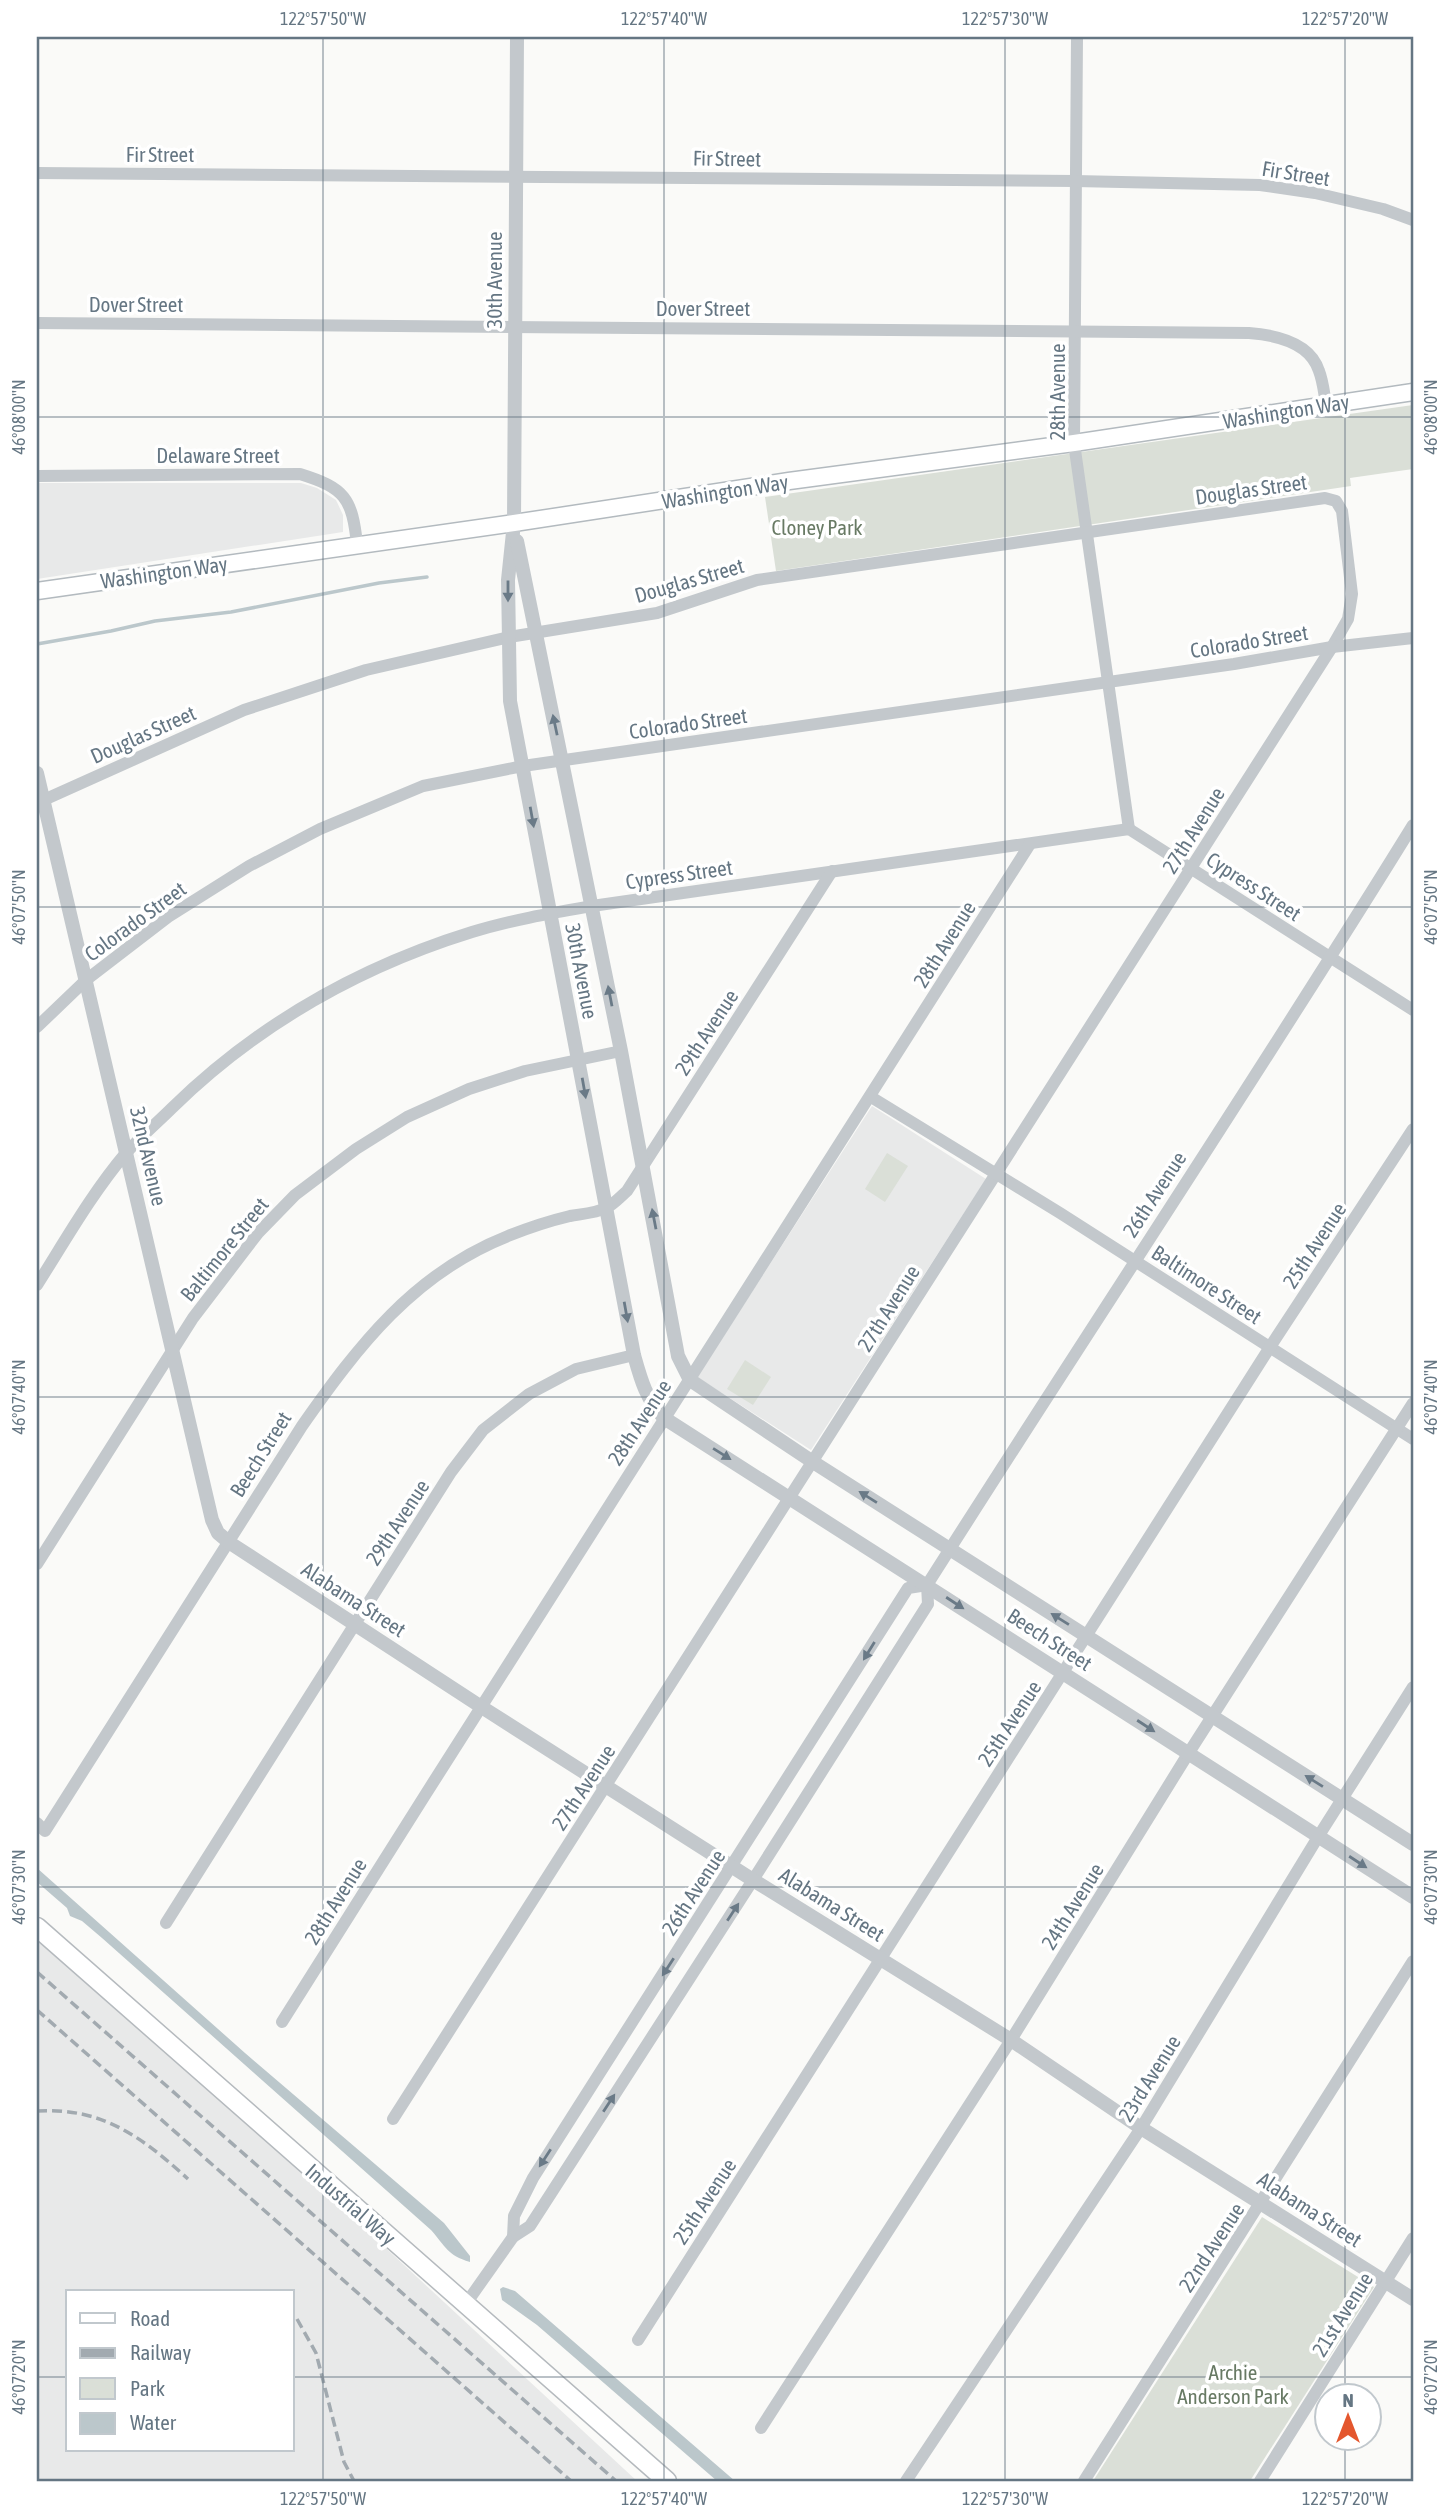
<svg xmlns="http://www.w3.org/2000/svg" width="1450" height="2518" font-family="'Asap Condensed',sans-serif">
	<rect width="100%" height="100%" fill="#fafaf8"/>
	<g fill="#e8e9e9" fill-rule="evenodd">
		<polygon points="37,483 301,483 317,488 336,500 343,515 343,532 37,579"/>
		<polygon points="872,1106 986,1179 811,1450 697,1377"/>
		<path d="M37 1927 88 1972 637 2481H37ZM68 2292H292V2450H68Z"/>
	</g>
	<g fill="#dadfd7">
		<polygon points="1413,405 1413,469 1350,478 1351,486 776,571 765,497"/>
		<polygon points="887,1153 908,1166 885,1202 865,1189"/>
		<polygon points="745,1360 771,1377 753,1405 727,1389"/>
		<polygon points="1262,2217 1374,2287 1250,2481 1093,2481"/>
	</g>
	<g fill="#bbc7cb">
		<path d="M37 1868 245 2053 444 2223 470 2256V2262C447 2255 446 2247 431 2230L102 1938 82 1921 70 1916 67 1908 37 1882Z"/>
		<polygon points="503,2287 515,2291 735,2481 717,2481 537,2325 502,2300 500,2289"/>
	</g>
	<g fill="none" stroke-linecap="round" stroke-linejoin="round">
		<polyline stroke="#bbc7cb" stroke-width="3.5" points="37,644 111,631 155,621 231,612 379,583 427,577"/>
		<g stroke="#b3babf" stroke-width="19">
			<polyline id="secondary" points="37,591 514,523 789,481 1074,443 1413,392"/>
		</g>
		<g stroke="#b5babe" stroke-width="21">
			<polyline id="primary" points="37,1927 667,2481"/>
		</g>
		<g stroke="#c3c8cc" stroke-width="12">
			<polyline points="1077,37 1074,443 1129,829"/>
			<polyline points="37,173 1075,181 1260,185 1315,193 1383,209 1413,220"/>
			<path d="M37 323 1249 333C1275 335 1310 342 1319 371 1323 381 1324 393 1326 404"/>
			<path d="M37 476 300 474C345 488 352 498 357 544"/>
			<polyline points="37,803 244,710 366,670 509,637 657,613 757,580 1325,498 1336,501 1342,511 1352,594 1348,619 1332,647 393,2119"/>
			<polyline points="37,1027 86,980 168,917 249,866 320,829 423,786 523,766 1234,664 1332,647 1413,638"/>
			<polyline points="871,1097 1060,1213 1413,1439"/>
			<path d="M37 1285C65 1241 92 1193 126 1153 140 1137 157 1123 172 1108 257 1025 359 967 472 932 511 920 552 913 592 906L1129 829 1413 1010"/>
			<polyline points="37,1564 193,1318 258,1233 295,1195 356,1149 407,1117 469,1089 525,1071 621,1051"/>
			<path d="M37 1823 45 1831 302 1426C358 1346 414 1273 508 1236 528 1228 549 1221 570 1216 581 1214 596 1213 606 1208 614 1204 621 1196 627 1191L832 871"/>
			<polyline points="166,1923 451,1472 483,1430 529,1394 576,1369 634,1355"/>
			<path d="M282 2022C529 1628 782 1238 1030 844"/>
			<polyline points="513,2237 514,2216 533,2178 908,1588 927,1585"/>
			<path d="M465 2305 513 2237 530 2226 753 1880 928 1604 927 1585C1088 1331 1255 1081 1413 825"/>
			<polyline points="638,2340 1270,1347 1413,1129"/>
			<polyline points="761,2428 1011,2040 1188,1754 1413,1403"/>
			<polyline points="906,2481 1141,2128 1318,1837 1413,1687"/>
			<polyline points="1084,2481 1413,1961"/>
			<polyline points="1260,2481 1413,2238"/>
		</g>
		<g stroke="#c3c8cc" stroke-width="14">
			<path d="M517 37 514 523 508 580 510 701 634 1355C641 1380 646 1399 664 1418L1413 1897"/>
			<polyline points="517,541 621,1051 678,1356 690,1380 813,1462 1413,1844"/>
			<polyline points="37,773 212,1520 218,1533 230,1543 480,1706 753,1880 1011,2040 1141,2128 1413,2299"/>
		</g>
		<use href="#secondary" stroke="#fff" stroke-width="16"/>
		<use href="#primary" stroke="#fff" stroke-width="18"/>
		<g stroke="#a2aab0" stroke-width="3.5" stroke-dasharray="10 5" stroke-linecap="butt">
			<polyline points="37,1972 616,2481"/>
			<polyline points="37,2010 571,2481"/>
			<path d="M37 2111C102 2107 142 2137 188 2179"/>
			<polyline points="297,2319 316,2353 344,2462 354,2481"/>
		</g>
	</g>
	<defs><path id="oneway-solid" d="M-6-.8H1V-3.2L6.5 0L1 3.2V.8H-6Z" transform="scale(1.75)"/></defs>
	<g fill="#6a7a87">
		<use href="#oneway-solid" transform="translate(508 591) rotate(90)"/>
		<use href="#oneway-solid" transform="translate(555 725) rotate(-102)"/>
		<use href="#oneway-solid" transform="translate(532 817) rotate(80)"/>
		<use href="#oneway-solid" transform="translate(610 996) rotate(-101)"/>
		<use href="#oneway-solid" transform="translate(584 1088) rotate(80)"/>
		<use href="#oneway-solid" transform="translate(654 1219) rotate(-101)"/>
		<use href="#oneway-solid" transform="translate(626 1312) rotate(80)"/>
		<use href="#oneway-solid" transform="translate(722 1454) rotate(32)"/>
		<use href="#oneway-solid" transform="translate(868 1497) rotate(-148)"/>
		<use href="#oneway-solid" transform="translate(955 1603) rotate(33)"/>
		<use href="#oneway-solid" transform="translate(1060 1619) rotate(-148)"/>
		<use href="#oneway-solid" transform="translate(869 1651) rotate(122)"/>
		<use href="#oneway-solid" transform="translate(1146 1726) rotate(33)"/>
		<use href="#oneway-solid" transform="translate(1314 1781) rotate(-148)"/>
		<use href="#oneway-solid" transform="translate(1358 1862) rotate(33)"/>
		<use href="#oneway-solid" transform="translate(733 1912) rotate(-57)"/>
		<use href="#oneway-solid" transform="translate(668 1967) rotate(123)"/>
		<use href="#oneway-solid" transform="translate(609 2103) rotate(-57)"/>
		<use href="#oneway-solid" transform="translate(545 2158) rotate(123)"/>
	</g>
	<path fill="none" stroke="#657683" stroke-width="2" stroke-opacity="0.45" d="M323 37V2481M664 37V2481M1005 37V2481M1345 37V2396M37 417H1413M37 907H1413M37 1397H1413M37 1887H1413M37 2377H68M292 2377H1413M1345 2438V2481"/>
	<g text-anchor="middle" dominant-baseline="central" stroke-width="7" stroke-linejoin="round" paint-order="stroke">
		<g font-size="21" fill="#657683" stroke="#fff">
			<text x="160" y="154">Fir Street</text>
			<text transform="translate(727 158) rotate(1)">Fir Street</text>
			<text transform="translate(1296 173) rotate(9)">Fir Street</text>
			<text transform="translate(494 280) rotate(-90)">30th Avenue</text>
			<text x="136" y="304">Dover Street</text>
			<text x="703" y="308">Dover Street</text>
			<text transform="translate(1057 392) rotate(-90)">28th Avenue</text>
			<text transform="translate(1286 411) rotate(-9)">Washington Way</text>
			<text x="218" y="455">Delaware Street</text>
			<text transform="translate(1251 489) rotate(-8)">Douglas Street</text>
			<text transform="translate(725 491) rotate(-9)">Washington Way</text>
			<text transform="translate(164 572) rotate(-8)">Washington Way</text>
			<text transform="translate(689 580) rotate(-16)">Douglas Street</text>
			<text transform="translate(1249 641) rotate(-9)">Colorado Street</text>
			<text transform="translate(688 723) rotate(-8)">Colorado Street</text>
			<text transform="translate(143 734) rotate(-24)">Douglas Street</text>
			<text transform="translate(1193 830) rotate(-58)">27th Avenue</text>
			<text transform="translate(679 874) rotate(-8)">Cypress Street</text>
			<text transform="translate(1254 886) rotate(33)">Cypress Street</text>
			<text transform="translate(135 921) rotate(-36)">Colorado Street</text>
			<text transform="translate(944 944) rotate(-58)">28th Avenue</text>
			<text transform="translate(582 971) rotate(79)">30th Avenue</text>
			<text transform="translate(706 1032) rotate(-57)">29th Avenue</text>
			<text transform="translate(149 1156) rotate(77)">32nd Avenue</text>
			<text transform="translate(1154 1194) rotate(-57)">26th Avenue</text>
			<text transform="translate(1314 1245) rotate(-57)">25th Avenue</text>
			<text transform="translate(224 1249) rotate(-51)">Baltimore Street</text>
			<text transform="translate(1207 1284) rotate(33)">Baltimore Street</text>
			<text transform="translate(888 1308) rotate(-58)">27th Avenue</text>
			<text transform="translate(639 1422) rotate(-57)">28th Avenue</text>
			<text transform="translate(260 1454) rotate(-58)">Beech Street</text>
			<text transform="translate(397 1522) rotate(-57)">29th Avenue</text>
			<text transform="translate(354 1599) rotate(33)">Alabama Street</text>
			<text transform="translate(1050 1639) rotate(33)">Beech Street</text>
			<text transform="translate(1009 1723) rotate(-57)">25th Avenue</text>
			<text transform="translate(583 1787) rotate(-57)">27th Avenue</text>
			<text transform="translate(693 1892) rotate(-57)">26th Avenue</text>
			<text transform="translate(335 1901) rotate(-58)">28th Avenue</text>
			<text transform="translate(832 1904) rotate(32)">Alabama Street</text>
			<text transform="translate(1072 1906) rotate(-58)">24th Avenue</text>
			<text transform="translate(1149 2078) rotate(-58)">23rd Avenue</text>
			<text transform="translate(704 2201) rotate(-57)">25th Avenue</text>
			<text transform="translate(351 2204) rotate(41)">Industrial Way</text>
			<text transform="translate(1310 2209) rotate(33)">Alabama Street</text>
			<text transform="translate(1211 2247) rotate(-57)">22nd Avenue</text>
			<text transform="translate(1342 2314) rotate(-58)">21st Avenue</text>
		</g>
		<g font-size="21" fill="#687a64" stroke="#fff">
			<text x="817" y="527">Cloney Park</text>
			<text x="1233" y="2372">Archie<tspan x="1233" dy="24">Anderson Park</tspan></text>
		</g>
	</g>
	<rect width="1450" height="2518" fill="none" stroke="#ffffff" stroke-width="77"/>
	<rect x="66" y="2290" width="228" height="161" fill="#ffffff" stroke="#c1c8cd" stroke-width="2"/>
	<rect x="80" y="2313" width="35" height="10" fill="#ffffff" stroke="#c1c8cd" stroke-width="2"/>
	<text x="130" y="2326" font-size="21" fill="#657683">Road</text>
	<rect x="80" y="2348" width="35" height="10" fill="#a2aab0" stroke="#c1c8cd" stroke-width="2"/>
	<text x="130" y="2360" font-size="21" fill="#657683">Railway</text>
	<rect x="80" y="2378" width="35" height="21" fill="#dadfd7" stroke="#c1c8cd" stroke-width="2"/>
	<text x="130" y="2396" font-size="21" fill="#657683">Park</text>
	<rect x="80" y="2413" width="35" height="21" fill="#bbc7cb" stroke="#c1c8cd" stroke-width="2"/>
	<text x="130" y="2430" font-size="21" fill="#657683">Water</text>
	<g transform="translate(1348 2417)"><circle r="33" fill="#ffffff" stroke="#c1c8cd" stroke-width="2"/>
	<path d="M0-5L12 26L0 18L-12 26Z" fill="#e4572e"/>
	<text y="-10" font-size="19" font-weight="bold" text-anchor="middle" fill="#657683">N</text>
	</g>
	<rect x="38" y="38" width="1374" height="2442" fill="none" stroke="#657683" stroke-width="2.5"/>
	<g font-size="18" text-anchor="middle" fill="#657683">
		<text x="323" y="25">122°57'50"W</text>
		<text x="664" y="25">122°57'40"W</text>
		<text x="1005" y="25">122°57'30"W</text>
		<text x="1345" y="25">122°57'20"W</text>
		<text transform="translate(19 417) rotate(-90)" y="6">46°08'00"N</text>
		<text transform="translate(1431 417) rotate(-90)" y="6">46°08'00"N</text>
		<text transform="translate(19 907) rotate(-90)" y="6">46°07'50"N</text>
		<text transform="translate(1431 907) rotate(-90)" y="6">46°07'50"N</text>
		<text transform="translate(19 1397) rotate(-90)" y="6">46°07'40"N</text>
		<text transform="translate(1431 1397) rotate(-90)" y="6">46°07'40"N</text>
		<text transform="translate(19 1887) rotate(-90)" y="6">46°07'30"N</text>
		<text transform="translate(1431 1887) rotate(-90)" y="6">46°07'30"N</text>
		<text transform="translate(19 2377) rotate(-90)" y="6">46°07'20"N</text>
		<text transform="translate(1431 2377) rotate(-90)" y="6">46°07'20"N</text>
		<text x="323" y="2505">122°57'50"W</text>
		<text x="664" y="2505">122°57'40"W</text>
		<text x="1005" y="2505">122°57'30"W</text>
		<text x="1345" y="2505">122°57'20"W</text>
	</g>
</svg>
